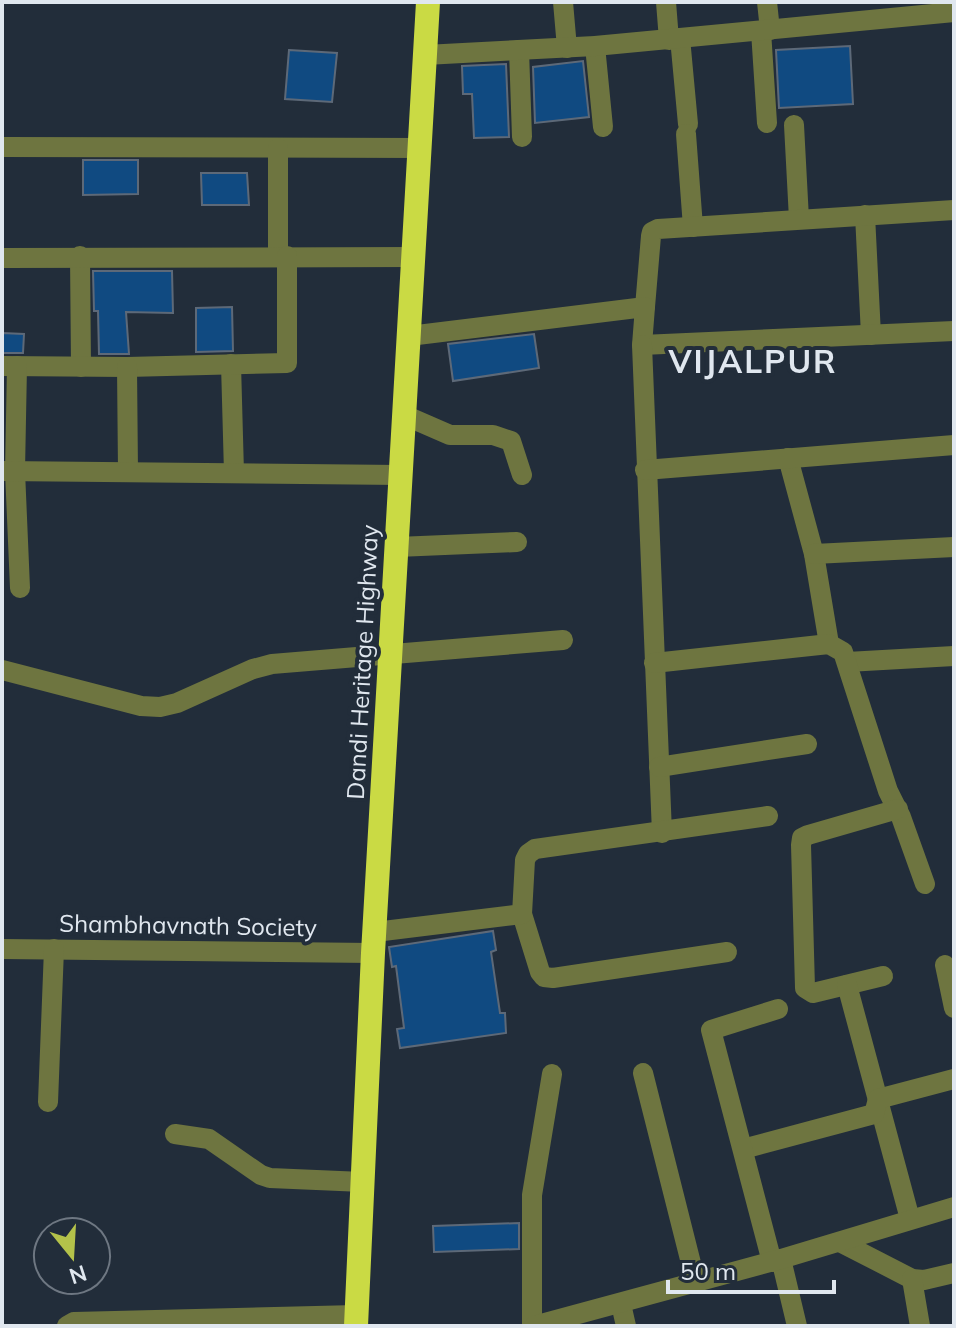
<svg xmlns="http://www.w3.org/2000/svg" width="956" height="1328" font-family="Mulish,sans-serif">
	<rect width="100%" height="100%" fill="#222d3a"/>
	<g fill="#104a81" stroke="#5d6978" stroke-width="2">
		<polygon points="850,46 853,104 779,108 776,50"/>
		<polygon points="289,50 337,53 332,102 285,99"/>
		<polygon points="583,61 589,117 535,123 533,67"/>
		<polygon points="506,64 509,137 474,138 472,94 463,94 462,66"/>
		<polygon points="83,160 138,160 138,194 83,195"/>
		<polygon points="201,173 247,173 249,205 202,205"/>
		<polygon points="93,271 172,271 173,313 126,312 129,354 99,354 98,311 94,311"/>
		<polygon points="232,307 233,351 196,352 196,308"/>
		<polygon points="2,333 24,334 23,353 2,353"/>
		<polygon points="534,334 539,368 453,381 448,344"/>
		<polygon points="493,931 496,950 491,952 500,1013 505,1013 506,1033 400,1048 397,1029 404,1028 396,966 392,967 389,947"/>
		<polygon points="519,1223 519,1249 434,1252 433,1226"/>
	</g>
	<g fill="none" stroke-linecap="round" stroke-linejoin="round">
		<g stroke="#6e7540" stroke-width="20">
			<polyline points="563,2 567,48"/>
			<polyline points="666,2 669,40"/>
			<polyline points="767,2 770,30"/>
			<polyline points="761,31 767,123"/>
			<polyline points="680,38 688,124"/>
			<polyline points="595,46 603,127"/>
			<polyline points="519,50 522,137"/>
			<polyline points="425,55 595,46 954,12"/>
			<polyline points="794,125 799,219"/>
			<polyline points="686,134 693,227"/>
			<polyline points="2,147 421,148"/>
			<polyline points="278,148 278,256"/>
			<polyline points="865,215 871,335"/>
			<polyline points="80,256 81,367"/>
			<polyline points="2,258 414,257"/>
			<polyline points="645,307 651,236 652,232 658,229 954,210"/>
			<polyline points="409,336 645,307 642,345 954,331"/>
			<polyline points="642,345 662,833"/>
			<polyline points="231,364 234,473"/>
			<polyline points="2,366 127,367 287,363 287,256"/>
			<polyline points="17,366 15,471 20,588"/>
			<polyline points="127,367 128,472"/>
			<polyline points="404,415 450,435 493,435 511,441 522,475"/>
			<polyline points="788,458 814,554 829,644"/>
			<polyline points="645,470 954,445"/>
			<polyline points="2,471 400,475"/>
			<polyline points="397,547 517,542"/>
			<polyline points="814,554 954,547"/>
			<polyline points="847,662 954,656"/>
			<polyline points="654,663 829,644 843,652 888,791 901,817 925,884"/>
			<polyline points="2,670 141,706 160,707 177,703 253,669 272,664 563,640"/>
			<polyline points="659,767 807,744"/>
			<polyline points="522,914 540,972 544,977 553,978 727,952"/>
			<polyline points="375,932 522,914 525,860 528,854 535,849 768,816"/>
			<polyline points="2,949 373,953"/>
			<polyline points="945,965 954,1008"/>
			<polyline points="883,976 813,993 805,988 801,845 802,838 808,835 898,809"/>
			<polyline points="847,985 910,1219"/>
			<polyline points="643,1073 696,1283"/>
			<polyline points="48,1102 54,949"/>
			<polyline points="175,1134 209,1139 261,1175 270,1178 363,1182"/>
			<polyline points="743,1149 874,1114 878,1099 954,1079"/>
			<polyline points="840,1242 912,1279 924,1280 954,1273"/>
			<polyline points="781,1259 797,1326"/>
			<polyline points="772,1262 711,1030 778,1009"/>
			<polyline points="912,1279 920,1326"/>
			<polyline points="621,1304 626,1326"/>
			<polyline points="67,1326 74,1322 356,1315"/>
			<polyline points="532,1326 532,1195 552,1074"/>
			<polyline points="534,1326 781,1259 954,1207"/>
		</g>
		<polyline stroke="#cada44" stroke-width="24" points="356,1326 373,953 428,2"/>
	</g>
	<g text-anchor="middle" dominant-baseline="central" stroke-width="8" stroke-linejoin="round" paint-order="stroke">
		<g font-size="24" fill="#e0e7ef" stroke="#222d3a">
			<text transform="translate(362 662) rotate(-87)">Dandi Heritage Highway</text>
			<text transform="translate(188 925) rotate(1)">Shambhavnath Society</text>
		</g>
		<g font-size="32" font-weight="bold" letter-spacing="2" fill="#e0e7ef" stroke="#222d3a">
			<text x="753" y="361">VIJALPUR</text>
		</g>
	</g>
	<rect width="956" height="1328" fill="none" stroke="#e0e7ef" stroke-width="8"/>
	<g transform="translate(72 1256) rotate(162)"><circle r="38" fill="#222d3a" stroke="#6e7782" stroke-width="2"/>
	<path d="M0-6L14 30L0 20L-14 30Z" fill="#b4c24a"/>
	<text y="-12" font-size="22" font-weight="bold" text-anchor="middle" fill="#e0e7ef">N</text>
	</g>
	<path d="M668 1280v12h166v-12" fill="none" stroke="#e0e7ef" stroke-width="4"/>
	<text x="680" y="1280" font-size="24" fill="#e0e7ef" stroke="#222d3a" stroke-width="6" paint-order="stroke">50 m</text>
</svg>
